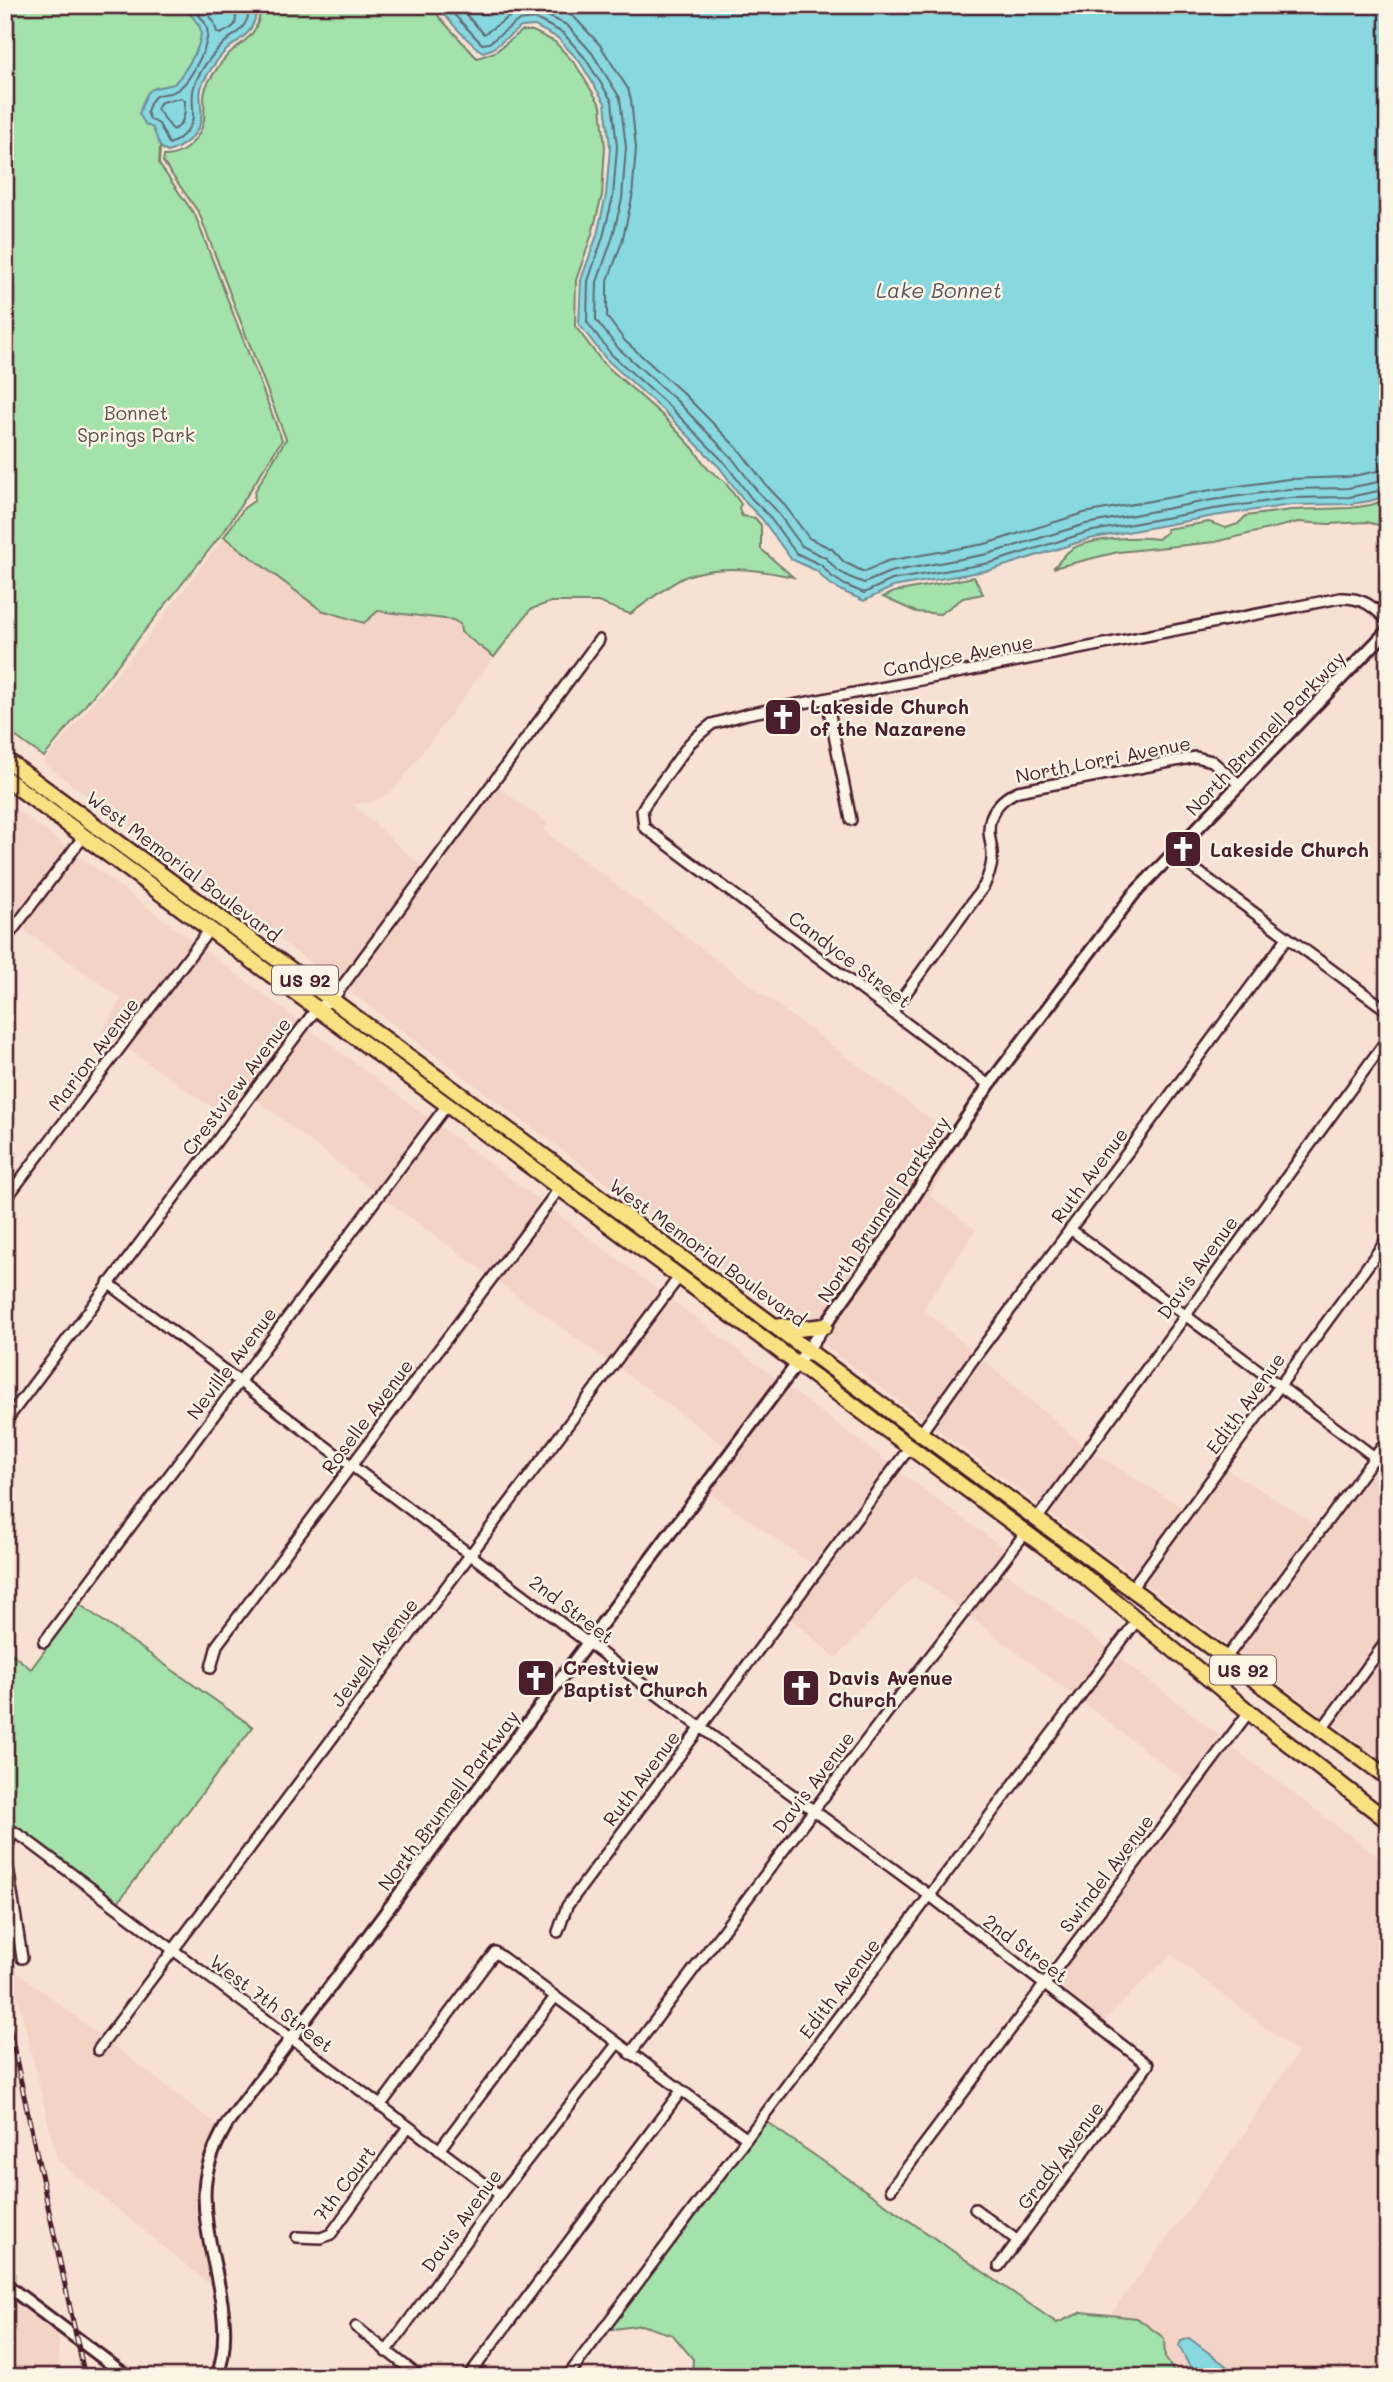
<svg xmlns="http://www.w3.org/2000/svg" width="1393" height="2382" font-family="Mali,sans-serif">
	<rect width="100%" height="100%" fill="#f7e1d3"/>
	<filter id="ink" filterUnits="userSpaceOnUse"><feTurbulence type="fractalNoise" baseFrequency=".0143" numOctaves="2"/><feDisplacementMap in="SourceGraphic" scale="14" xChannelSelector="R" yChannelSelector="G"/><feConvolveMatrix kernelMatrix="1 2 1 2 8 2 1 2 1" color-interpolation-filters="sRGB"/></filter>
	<g filter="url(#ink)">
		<g fill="#f4d3c7">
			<polygon points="224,537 321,610 378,611 453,621 460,624 461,632 494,657 395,789 373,802 353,804 423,868 338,983 43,763 149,635"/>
			<polygon points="497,786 548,824 544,831 949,1133 884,1235 822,1321 794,1323 346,989"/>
			<polygon points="5,801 68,848 13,922 5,917"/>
			<polygon points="76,854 194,942 118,1042 103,1032 121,998 21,928"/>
			<polygon points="202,948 300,1022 247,1092 243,1089 227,1118 126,1048"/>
			<polygon points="308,1028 430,1119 375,1192 255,1098"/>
			<polygon points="438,1125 543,1203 489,1275 383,1198"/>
			<polygon points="957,1139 960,1141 930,1196 976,1230 923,1309 973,1351 924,1420 820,1342 893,1240"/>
			<polygon points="551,1209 661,1292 609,1362 497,1281"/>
			<polygon points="669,1298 778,1380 699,1486 726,1447 617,1367"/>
			<polygon points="981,1358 1083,1445 1040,1506 933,1426"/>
			<polygon points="786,1386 891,1464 815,1566 707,1491"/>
			<polygon points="1091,1451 1183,1508 1134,1576 1048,1512"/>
			<polygon points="1375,1464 1388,1474 1388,1630 1324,1717 1237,1653"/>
			<polygon points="1225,1468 1318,1526 1229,1646 1142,1582"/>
			<polygon points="899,1471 1006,1550 960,1609 915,1575 836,1658 789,1617"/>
			<polygon points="1003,1570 1109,1649 1074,1696 968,1615"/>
			<polygon points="1388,1647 1388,1765 1332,1723"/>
			<polygon points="1116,1655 1219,1735 1189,1784 1082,1702"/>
			<polygon points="1230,1746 1388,1864 1388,2377 1241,2377 1189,2338 1179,2346 1195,2377 1177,2377 1165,2357 1164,2338 1137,2318 1110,2315 1248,2129 1247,2127 1298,2053 1171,1954 1103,2022 1075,2000 1054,1979"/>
			<polygon points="11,1967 102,2037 91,2052 99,2057 110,2043 220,2127 205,2159 200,2183 200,2213 213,2287 57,2160"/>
			<polygon points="15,2298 58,2332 60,2377 5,2377 5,2312"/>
		</g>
		<g fill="#a3e2ab" stroke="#76806b" stroke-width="2">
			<path d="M5 5H249L256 13C253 32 243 37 230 47 219 55 210 70 203 82 197 94 203 107 201 120 198 136 181 148 167 152L160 147 159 164 195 215 282 440 225 530 44 757 5 729Z"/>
			<path d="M255 5H432L439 17 477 58 495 52 522 31H533L555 42 576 65 601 106 605 147 602 195 592 234 576 280 575 326 603 363 662 415 693 448 708 469 724 481 741 504 739 508 742 516 755 518 761 525V549L793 577C760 570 723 564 690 575 673 580 645 604 630 614L598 602H551L531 609 494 657 461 632 460 624 453 620 378 611 364 623 321 610 224 537 244 508 254 501 255 491 286 439 199 213 163 162 164 156C178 156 188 149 196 138 213 115 197 100 209 81 216 70 223 58 233 50 248 39 258 32 260 12Z"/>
			<path d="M1388 499V528L1367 522 1329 524 1298 522 1215 542 1118 552 1053 568C1059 563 1063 556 1069 551 1085 538 1138 536 1158 539L1167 532 1166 529 1209 522 1226 528 1238 524 1246 516 1291 510 1350 508 1371 505Z"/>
			<polygon points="974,577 983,594 963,598 940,614 916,612 883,597 894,592"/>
			<polygon points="79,1604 253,1727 118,1902 5,1817 5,1648 31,1669"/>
			<polygon points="765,2121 1057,2323 1082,2312 1137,2318 1164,2338 1165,2357 1177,2377 692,2377 693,2359 673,2335 641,2325 609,2330"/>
		</g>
		<g fill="#87d8df" stroke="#6f8e97" stroke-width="2">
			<path d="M183 5H249L256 14C253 32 243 37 230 47 219 55 210 70 203 82 197 94 203 107 201 120 198 136 181 148 167 152L160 146 153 128 146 125 139 114C148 85 148 90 174 84 184 73 205 43 200 28 197 20 188 13 183 5Z"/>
			<path d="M437 5H1388V495L1370 501 1350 504 1291 505 1214 516 1089 539 991 570 893 587 864 601 842 591 827 582 817 571 791 559 762 519 746 503 720 468 665 412 606 359 579 324 581 280 597 235 606 195 610 147 605 103 580 62 558 38 535 26 521 27 492 49 483 52C474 48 442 14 437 5Z"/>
			<polygon points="1189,2338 1241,2377 1195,2377 1179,2346 1181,2341"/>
		</g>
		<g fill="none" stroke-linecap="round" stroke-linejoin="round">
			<g stroke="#626973" stroke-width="2">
				<path d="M191 5C196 12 205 20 207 28 211 43 191 79 180 88 164 101 155 84 147 112L150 119 159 124 169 144C175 142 178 140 183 135 202 117 187 104 195 84 200 70 212 55 223 44 233 34 243 32 248 17L244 5"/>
				<path d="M202 5 214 22 217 32 220 34C240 25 236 24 235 5"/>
				<polyline points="445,5 482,44 489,43 518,21 536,19 563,33 585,58 612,101 617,147 613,197 603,237 588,281 587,322 611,354 670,407 725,463 751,498 768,515 796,553 821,565 831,576 845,585 864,593 892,580 990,563 1088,532 1214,509 1290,498 1349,497 1388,489"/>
				<polyline points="457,5 484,34 515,13 537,11 567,25 592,53 620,98 626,147 622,199 612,239 597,282 596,320 618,348 676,400 732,458 758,492 775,509 802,546 826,558 837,570 849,577 864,583 890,572 988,554 1086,524 1212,500 1289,489 1348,488 1388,480"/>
				<polyline points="552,5 575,18 600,45 628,89 631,100 636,148 632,198 622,242 607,283 607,317 625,341 683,393 740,451 766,485 783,503 809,538 832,549 844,562 864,572 887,561 985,544 1084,513 1211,490 1288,479 1348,477 1388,469"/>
				<path d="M182 98 185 101C185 113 185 125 173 130L157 109 161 102Z"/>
			</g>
			<g stroke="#4a1f2b" stroke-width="14">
				<g id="minor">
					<polyline points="5,528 7,538 5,542"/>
					<polyline points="827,700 851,820"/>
					<polyline points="1174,854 1388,1011"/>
					<polyline points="5,940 84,836"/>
					<path d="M892 1012 984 886C988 877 992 868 992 858 993 849 989 839 989 830 989 811 1002 798 1018 791L1196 757 1212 761 1240 785"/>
					<path d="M989 1085 644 827 642 810 646 803 690 743 701 733 712 724 747 714 1340 598C1362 597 1373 606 1388 621"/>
					<polyline points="5,1200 210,929"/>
					<polyline points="1070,1229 1388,1467"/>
					<polyline points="108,1283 700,1727 929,1895 1148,2065 999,2266"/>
					<polyline points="5,1422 317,1008 332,1000 599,640"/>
					<polyline points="921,1433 973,1360 1287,938"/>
					<polyline points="1037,1519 1388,1038"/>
					<polyline points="1131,1589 1388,1238"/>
					<polyline points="44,1642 447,1105"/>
					<polyline points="1226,1658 1388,1439"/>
					<polyline points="211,1668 217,1645 559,1189"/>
					<polyline points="1322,1729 1388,1639"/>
					<polyline points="558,1932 567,1906 910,1447"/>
					<polyline points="22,1958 6,1854 12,1831 24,1838 500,2195"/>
					<polyline points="98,2050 679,1277"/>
					<polyline points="630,2054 905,1689 1026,1532"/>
					<polyline points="380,2106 495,1952 746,2138"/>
					<polyline points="439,2150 555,1997"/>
					<polyline points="891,2189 1249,1712"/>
					<polyline points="975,2209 1018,2241"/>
					<polyline points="297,2237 321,2238 331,2234 408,2127"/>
					<polyline points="356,2327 420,2377"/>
					<polyline points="386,2352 500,2195 617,2044"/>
					<polyline points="468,2377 681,2091"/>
					<polyline points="567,2377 1138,1619"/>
				</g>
			</g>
			<g stroke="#4a1f2b" stroke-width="16">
				<g id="tertiary">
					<polyline points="5,2284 128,2377"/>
					<path d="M217 2377C240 2313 200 2249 205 2184 207 2163 216 2143 227 2124L808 1349 888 1237 936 1162 989 1085 1133 895 1388 630"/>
				</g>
			</g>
			<g stroke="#4a1f2b" stroke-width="19">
				<g id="primary">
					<polyline points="5,759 1388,1778"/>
					<polyline points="5,778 1083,1575 1277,1735 1388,1821"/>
					<polyline points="781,1326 798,1329 825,1326"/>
				</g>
			</g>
			<use href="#minor" stroke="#fcf5e5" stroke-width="9"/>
			<use href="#tertiary" stroke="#fcf5e5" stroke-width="10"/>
			<use href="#primary" stroke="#f9e181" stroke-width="14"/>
			<g stroke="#4a1f2b" stroke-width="5">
				<polyline id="rail" points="5,2008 85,2377"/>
			</g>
			<use href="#rail" stroke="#fcf5e5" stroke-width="2.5" stroke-dasharray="8" stroke-linecap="butt"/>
		</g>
	</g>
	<defs>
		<g id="church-square" transform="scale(2.0125)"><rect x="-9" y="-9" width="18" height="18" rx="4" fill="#4a1f2b" stroke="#fcf5e5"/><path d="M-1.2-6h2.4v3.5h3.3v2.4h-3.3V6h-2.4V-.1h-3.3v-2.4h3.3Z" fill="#fff"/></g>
	</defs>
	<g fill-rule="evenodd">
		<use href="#church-square" x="783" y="717"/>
		<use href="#church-square" x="1183" y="849"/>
		<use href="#church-square" x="536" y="1678"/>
		<use href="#church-square" x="801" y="1688"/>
	</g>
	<g text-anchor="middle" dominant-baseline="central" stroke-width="5" stroke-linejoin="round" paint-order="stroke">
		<g fill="#fcf5e5" stroke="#7f5f63" stroke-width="2">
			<rect x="272" y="965.5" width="66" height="29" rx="5"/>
			<rect x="1210" y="1655.5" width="66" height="29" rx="5"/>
		</g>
		<g font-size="18" font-weight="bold" fill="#4a1f2b">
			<text x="305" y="980">US 92</text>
			<text x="1243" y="1670">US 92</text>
		</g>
		<g font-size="19" fill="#60504b" stroke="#fcf5e5">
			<text x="136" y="412">Bonnet<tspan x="136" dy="22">Springs Park</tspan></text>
		</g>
		<g font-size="19" fill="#4a1f2b" stroke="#fcf5e5">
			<text transform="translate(958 655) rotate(-11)">Candyce Avenue</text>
			<text transform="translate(1265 733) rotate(-46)">North Brunnell Parkway</text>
			<text transform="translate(1103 759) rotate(-11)">North Lorri Avenue</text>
			<text transform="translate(184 866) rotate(37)">West Memorial Boulevard</text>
			<text transform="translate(850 959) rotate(37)">Candyce Street</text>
			<text transform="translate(93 1054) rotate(-53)">Marion Avenue</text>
			<text transform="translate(236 1086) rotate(-53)">Crestview Avenue</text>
			<text transform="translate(1089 1175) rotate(-53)">Ruth Avenue</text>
			<text transform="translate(883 1209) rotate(-56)">North Brunnell Parkway</text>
			<text transform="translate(708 1252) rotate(36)">West Memorial Boulevard</text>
			<text transform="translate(1197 1267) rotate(-54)">Davis Avenue</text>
			<text transform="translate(231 1363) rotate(-53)">Neville Avenue</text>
			<text transform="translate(1245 1403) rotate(-54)">Edith Avenue</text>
			<text transform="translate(367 1416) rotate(-53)">Roselle Avenue</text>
			<text transform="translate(572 1609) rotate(37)">2nd Street</text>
			<text transform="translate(374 1652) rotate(-53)">Jewell Avenue</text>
			<text transform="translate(641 1778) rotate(-53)">Ruth Avenue</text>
			<text transform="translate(813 1782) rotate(-53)">Davis Avenue</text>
			<text transform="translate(448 1800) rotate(-53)">North Brunnell Parkway</text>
			<text transform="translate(1106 1873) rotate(-53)">Swindel Avenue</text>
			<text transform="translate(1026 1948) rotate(37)">2nd Street</text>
			<text transform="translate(839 1988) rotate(-53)">Edith Avenue</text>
			<text transform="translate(272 2003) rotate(37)">West 7th Street</text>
			<text transform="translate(1060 2155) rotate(-53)">Grady Avenue</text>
			<text transform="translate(344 2183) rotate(-53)">7th Court</text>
			<text transform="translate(461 2220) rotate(-54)">Davis Avenue</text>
		</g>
		<g font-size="19" font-weight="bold" fill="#4a1f2b" stroke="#fcf5e5" text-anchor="start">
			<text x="810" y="706">Lakeside Church<tspan x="810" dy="22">of the Nazarene</tspan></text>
			<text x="1210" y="849">Lakeside Church</text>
			<text x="563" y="1667">Crestview<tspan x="563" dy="22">Baptist Church</tspan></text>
			<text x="828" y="1677">Davis Avenue<tspan x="828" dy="22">Church</tspan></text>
		</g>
		<g font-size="21" font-style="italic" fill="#5c5661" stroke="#fcf5e5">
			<text x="939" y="289">Lake Bonnet</text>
		</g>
	</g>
	<rect width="1393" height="2382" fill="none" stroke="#fcf5e5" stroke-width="28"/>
	<rect x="14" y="14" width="1365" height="2354" fill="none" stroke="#4a1f2b" stroke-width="2.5" filter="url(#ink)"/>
</svg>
